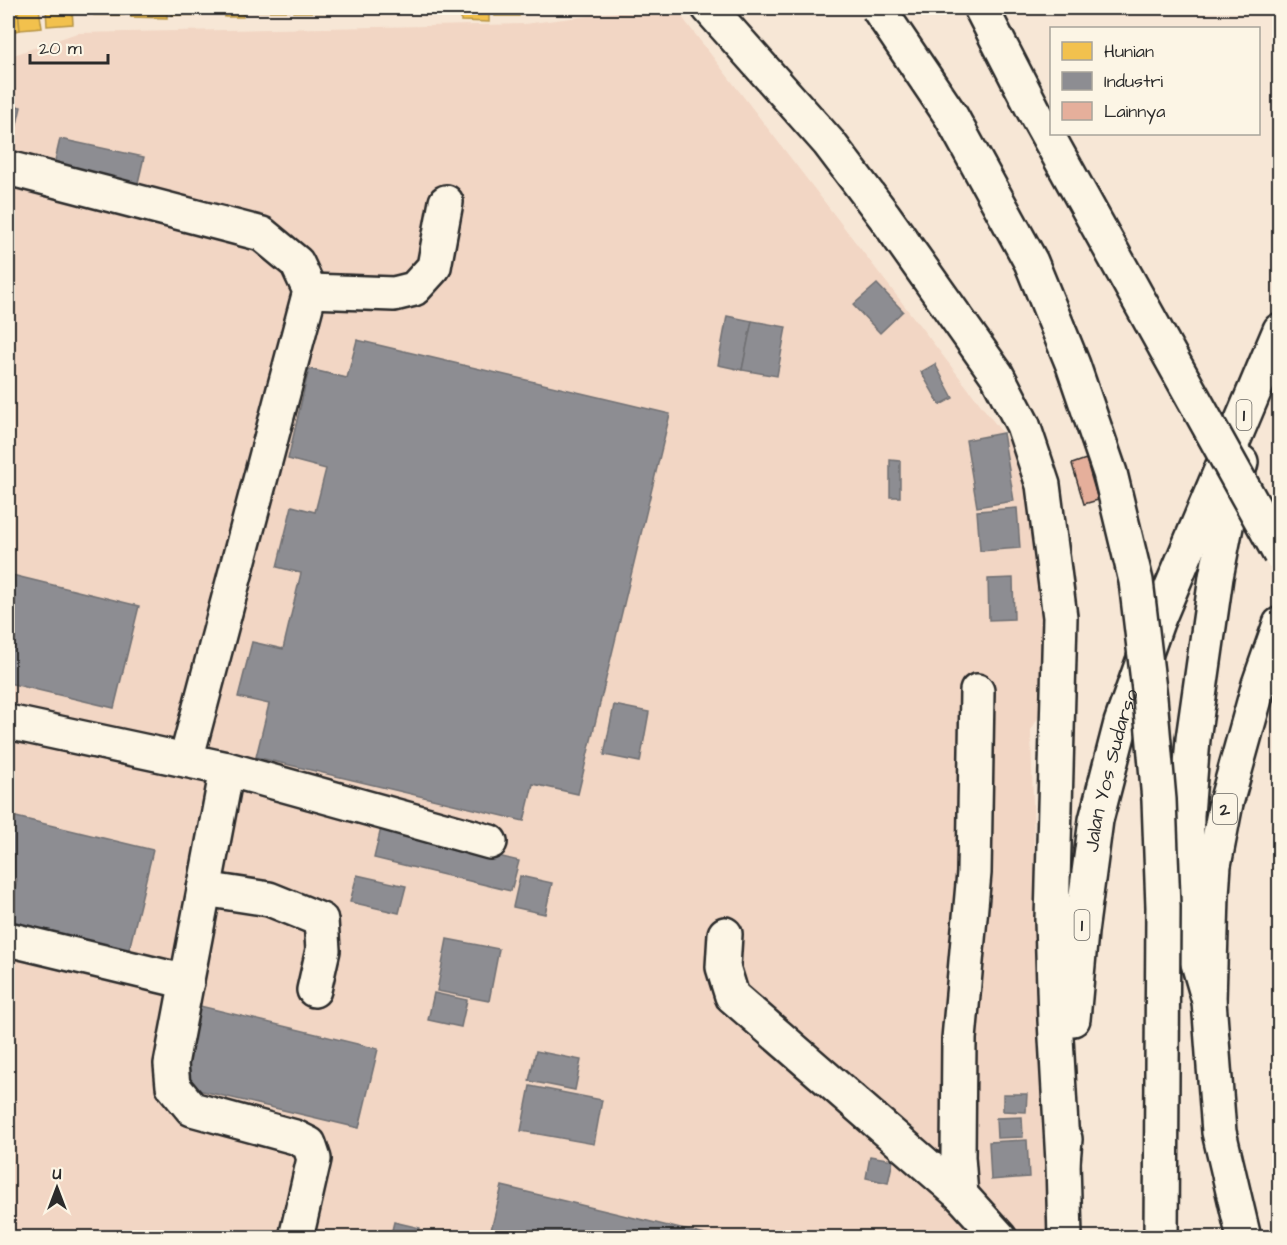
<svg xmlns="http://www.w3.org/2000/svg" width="1287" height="1245" font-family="'Architects Daughter',sans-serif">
	<rect width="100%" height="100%" fill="#f7e7d6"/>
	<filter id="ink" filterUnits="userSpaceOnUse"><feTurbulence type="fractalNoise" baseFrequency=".0167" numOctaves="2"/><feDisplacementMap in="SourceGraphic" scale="12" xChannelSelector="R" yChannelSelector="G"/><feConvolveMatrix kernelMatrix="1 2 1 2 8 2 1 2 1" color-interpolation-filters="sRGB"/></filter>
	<g filter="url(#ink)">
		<polygon fill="#f2d6c4" points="651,8 675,8 1024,461 1058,683 1031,730 1042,1138 1055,1237 8,1237 8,57 77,33 524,24"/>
		<g fill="#f2c14e" stroke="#b69444" stroke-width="1.5">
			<polygon points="8,8 18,8 20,30 8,32"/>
			<polygon points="18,8 39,8 42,28 20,30"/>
			<polygon points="46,8 72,8 73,24 47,26"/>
			<rect x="76" y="8" width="13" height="5"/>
			<rect x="94" y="8" width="30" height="7"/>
			<polygon points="131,8 167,8 167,18 131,17"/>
			<rect x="172" y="8" width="26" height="7"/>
			<rect x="225" y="8" width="18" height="9"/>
			<rect x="252" y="8" width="38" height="3"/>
			<rect x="294" y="8" width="23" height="4"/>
			<rect x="317" y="8" width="17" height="4"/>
			<polygon points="354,8 376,8 376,11 354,10"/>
			<rect x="376" y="8" width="11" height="3"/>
			<polygon points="409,8 427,8 427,12 409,11"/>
			<polygon points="427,8 445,8 444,14 427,12"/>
			<polygon points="445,8 459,8 459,15 444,14"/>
			<polygon points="462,8 489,8 489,22 461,21"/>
			<rect x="495" y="8" width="24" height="8"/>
		</g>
		<g fill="#8d8d92" stroke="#707073" stroke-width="1.5">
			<polygon points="8,104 21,107 8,163"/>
			<polygon points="60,139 144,157 137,187 53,169"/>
			<polygon points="877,284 903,311 880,333 853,305"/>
			<polygon points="727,316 752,321 742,370 718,365"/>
			<polygon points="752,321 786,327 777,376 742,370"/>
			<polygon points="357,340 670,414 578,794 533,784 524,821 256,757 269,704 238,697 252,642 283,649 301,573 277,567 292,506 315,512 326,469 288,459 309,369 347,378"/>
			<polygon points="935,364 953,398 940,405 921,372"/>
			<polygon points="1003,433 1014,501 977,507 966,440"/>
			<polygon points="890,460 900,461 900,497 890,497"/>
			<polygon points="1017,508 1020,548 980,551 977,511"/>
			<polygon points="8,574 139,606 114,708 8,683"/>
			<polygon points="1013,578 1014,619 989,620 988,579"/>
			<polygon points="614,705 649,712 640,762 604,755"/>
			<polygon points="12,816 153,850 128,954 8,925 17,879 8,877 8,834"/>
			<polygon points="381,828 519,861 511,891 374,858"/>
			<polygon points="357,875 406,886 399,913 350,902"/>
			<polygon points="520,876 552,883 545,914 513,907"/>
			<polygon points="447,939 499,949 489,1001 437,991"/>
			<polygon points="434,993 467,1000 461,1027 428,1020"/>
			<polygon points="196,1005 378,1049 359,1128 177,1085"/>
			<polygon points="536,1051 581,1060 575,1090 529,1081"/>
			<polygon points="530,1086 602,1100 594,1144 521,1131"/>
			<polygon points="1003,1094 1027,1094 1026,1112 1003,1111"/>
			<polygon points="1022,1117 1023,1137 997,1138 996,1118"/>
			<polygon points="1027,1140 1029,1177 991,1180 989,1142"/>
			<polygon points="870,1156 893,1160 888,1183 866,1178"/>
			<polygon points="502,1186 718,1238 489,1238"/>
			<polygon points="394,1222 420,1228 418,1238 390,1238"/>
		</g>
		<polygon fill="#e5af9b" stroke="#2b2b2b" stroke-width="1.5" points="1086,459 1098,500 1084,504 1072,464"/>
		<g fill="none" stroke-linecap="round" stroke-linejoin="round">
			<g stroke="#2b2b2b" stroke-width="38">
				<g id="minor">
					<polyline points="8,168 262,234 297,263 310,291 186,760"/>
					<polyline points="310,291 394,294 414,289 434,267 446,202"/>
					<polyline points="8,722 227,769 490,842"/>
					<polyline points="227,769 171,1064 173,1086 192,1109 295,1137 309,1144 314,1159 296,1238"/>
					<polyline points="204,889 269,899 321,920 323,950 314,990"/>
					<polyline points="725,934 723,967 732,996 961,1195 1000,1238"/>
					<polyline points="8,939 187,982"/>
					<polyline points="961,1195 958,1157 959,1039 974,873 977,691"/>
				</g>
			</g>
			<g stroke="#2b2b2b" stroke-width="38">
				<g id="highway">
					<polyline points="709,8 829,143 885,217 997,375 1023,425 1043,485 1060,617 1052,920 1055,1020 1063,1162"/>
					<polyline points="1209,1001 1191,939 1186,907 1187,815 1193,739 1216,577 1230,506 1241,462"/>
					<path id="s1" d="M1073 1019 1081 932 1096 820 1121 723 1157 622 1280 330"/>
					<polyline points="1065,1139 1063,1162 1065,1238"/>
					<polyline points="1244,1238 1219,1132 1209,1001 1212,895 1214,865 1226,803 1259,684 1280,624"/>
				</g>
			</g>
			<use href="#minor" stroke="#fcf5e5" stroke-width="33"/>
			<use href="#highway" stroke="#fcf5e5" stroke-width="33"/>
			<g stroke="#2b2b2b" stroke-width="38" stroke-linecap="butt">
				<g id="highway-bridge">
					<polyline points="878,8 951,116 1031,262 1073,365 1110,473 1136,581 1150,698 1159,800 1163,907 1161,1238"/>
					<polyline points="981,8 1034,111 1280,554"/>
				</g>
			</g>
			<use href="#highway-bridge" stroke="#fcf5e5" stroke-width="33"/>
		</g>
	</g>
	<g text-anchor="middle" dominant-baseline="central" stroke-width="6" stroke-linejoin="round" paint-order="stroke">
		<g fill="#fcf5e5" stroke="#6a6863" stroke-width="1.5">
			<rect x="1236.5" y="400" width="15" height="30" rx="4.5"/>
			<rect x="1213" y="794" width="24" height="30" rx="4.5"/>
			<rect x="1074.5" y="910" width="15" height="30" rx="4.5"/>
		</g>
		<g font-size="18" font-weight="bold" fill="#2b2b2b">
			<text x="1244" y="415">1</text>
			<text x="1225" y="809">2</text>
			<text x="1082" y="925">1</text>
		</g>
		<g font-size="20" fill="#2b2b2b" stroke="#fcf5e5">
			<text stroke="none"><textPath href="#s1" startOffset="252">Jalan Yos Sudarso</textPath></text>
		</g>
	</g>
	<rect width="1287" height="1245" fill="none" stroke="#fcf5e5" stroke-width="30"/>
	<rect x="15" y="15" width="1257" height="1215" fill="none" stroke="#2b2b2b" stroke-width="2" filter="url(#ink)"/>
	<rect x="1050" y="27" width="210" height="108" fill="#fcf5e5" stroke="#a8a49b" stroke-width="1.5"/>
	<rect x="1062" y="42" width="30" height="18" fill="#f2c14e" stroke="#a8a49b" stroke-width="1.5"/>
	<text x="1104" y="57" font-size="18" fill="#2b2b2b">Hunian</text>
	<rect x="1062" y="72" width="30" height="18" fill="#8d8d92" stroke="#a8a49b" stroke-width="1.5"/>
	<text x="1104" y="87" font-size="18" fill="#2b2b2b">Industri</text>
	<rect x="1062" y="102" width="30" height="18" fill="#e5af9b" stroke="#a8a49b" stroke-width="1.5"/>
	<text x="1104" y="117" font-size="18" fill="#2b2b2b">Lainnya</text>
	<g transform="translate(57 1188)" stroke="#fcf5e5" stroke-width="4.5" paint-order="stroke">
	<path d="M0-4.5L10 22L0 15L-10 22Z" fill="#2b2b2b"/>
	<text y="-9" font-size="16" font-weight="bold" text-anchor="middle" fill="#2b2b2b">U</text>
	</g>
	<path d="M30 54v9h78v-9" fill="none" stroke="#2b2b2b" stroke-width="3"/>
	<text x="39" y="54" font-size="18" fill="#2b2b2b" stroke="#fcf5e5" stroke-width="4.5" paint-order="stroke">20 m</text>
</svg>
